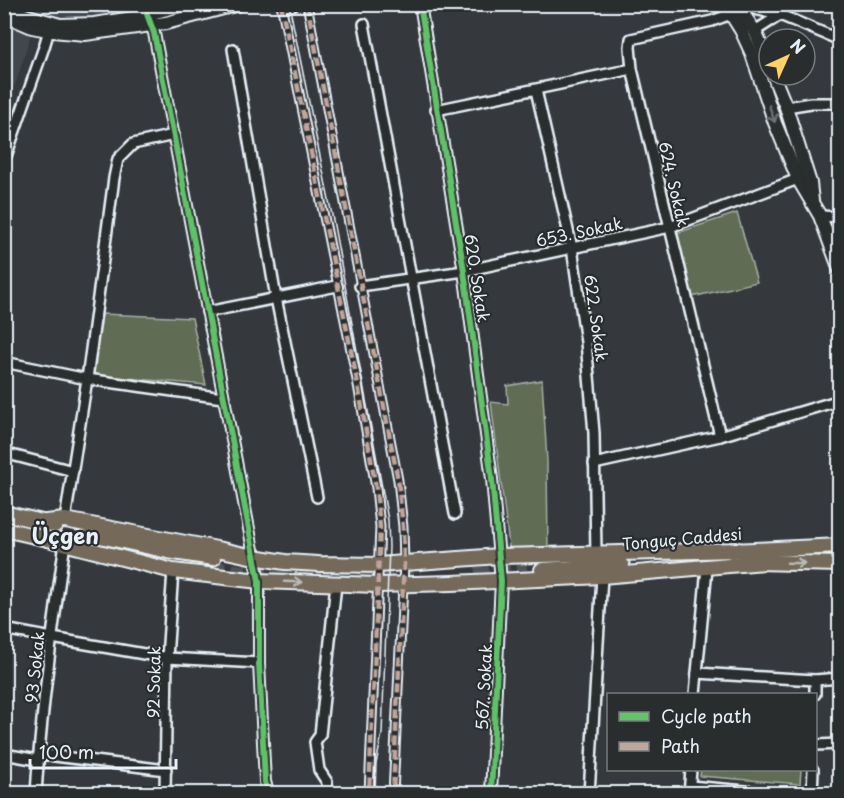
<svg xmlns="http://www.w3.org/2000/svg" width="844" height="798" font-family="'Playpen Sans',sans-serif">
	<rect width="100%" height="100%" fill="#35383d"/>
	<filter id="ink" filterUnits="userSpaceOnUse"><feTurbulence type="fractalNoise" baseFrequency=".0167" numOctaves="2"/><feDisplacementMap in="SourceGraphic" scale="12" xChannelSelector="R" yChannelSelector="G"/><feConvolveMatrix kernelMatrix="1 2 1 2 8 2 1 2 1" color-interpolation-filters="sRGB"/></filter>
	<g filter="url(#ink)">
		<g fill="#42464e">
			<polygon points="133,4 134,8 128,15 43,17 11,5"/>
			<polygon points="5,20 32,31 15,86 5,82"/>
		</g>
		<g fill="#616c53" stroke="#a4aea6" stroke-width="1.5">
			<polygon points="737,213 757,282 692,297 677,233"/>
			<polygon points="102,314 192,318 206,385 92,375"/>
			<polygon points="542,380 547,461 548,551 510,554 491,402 508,404 507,386"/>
			<polygon points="701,770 801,770 800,784 700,776"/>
		</g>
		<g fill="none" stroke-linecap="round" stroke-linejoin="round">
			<g stroke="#505459" stroke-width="14" stroke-dasharray="14 7" stroke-linecap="butt">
				<path d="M211 567C278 580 353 576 421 576"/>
				<polyline points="475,574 527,571"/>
			</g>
			<g stroke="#e8f1f8" stroke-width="11">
				<g id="pedestrian">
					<polyline points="281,4 358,385 376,488 380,527 369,794"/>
					<polyline points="307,4 398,480 403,527 404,564 393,794"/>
				</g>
			</g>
			<g stroke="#e8f1f8" stroke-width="14">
				<g id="minor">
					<polyline points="420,4 464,271 492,479 501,581 491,794"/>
					<polyline points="738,5 780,15 840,40"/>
					<polyline points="150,22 154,33 259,581 259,663 265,782 269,794"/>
					<polyline points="364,24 455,514"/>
					<polyline points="755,31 780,15 780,4"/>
					<polyline points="233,49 276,298 317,497"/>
					<polyline points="536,90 572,248 586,342 594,433 596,553"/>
					<polyline points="786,107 811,103 840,103"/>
					<polyline points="436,110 632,69"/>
					<polyline points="4,162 44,47 49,30 48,24"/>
					<polyline points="820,216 840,217"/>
					<polyline points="360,286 464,271 670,227 798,179"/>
					<polyline points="207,312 337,286"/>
					<polyline points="4,362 87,379 223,398"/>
					<polyline points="720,436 632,69 630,47 631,39 712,21 731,14"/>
					<polyline points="4,453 73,471"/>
					<polyline points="594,464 720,436 840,400"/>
					<polyline points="65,520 87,379 114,178 118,159 133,144 174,135"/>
					<polyline points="4,629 52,638 167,658 259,663"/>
					<polyline points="697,673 815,680 840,678"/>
					<polyline points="695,694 707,568"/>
					<polyline points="815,694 815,680"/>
					<polyline points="816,745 840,744"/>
					<polyline points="4,754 38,760"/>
					<polyline points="39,754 166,770"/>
					<polyline points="690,786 780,794"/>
					<path d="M36 794C41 710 53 626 65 543"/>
					<polyline points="165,794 167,658 173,571"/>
					<polyline points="328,794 327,782 319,770 315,742 320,735 336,584"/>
					<polyline points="589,794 602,576"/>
					<polyline points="689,794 691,770"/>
					<polyline points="812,794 813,770"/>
				</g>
			</g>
			<g stroke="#e8f1f8" stroke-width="16">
				<g id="secondary">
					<polyline points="285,4 293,4"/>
					<polyline points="722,4 731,14 741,30 752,54 775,123 798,179 820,216 840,270"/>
					<polyline points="736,4 755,31 769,65"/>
					<polyline points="4,7 28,16 60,25 94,24 133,18 186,4"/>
					<polyline points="4,15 32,27 53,31 85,34 166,23 239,4"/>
					<polyline points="773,75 786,107 810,183 812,201"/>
				</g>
			</g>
			<g stroke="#e8f1f8" stroke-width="18">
				<g id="primary">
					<polyline points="4,513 55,525"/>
					<polyline points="46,522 65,520 222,550 254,557 285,562 319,564 378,565 499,556 738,550"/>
					<polyline points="4,529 48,539 56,539"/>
					<polyline points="91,534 168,551 213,558"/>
					<polyline points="48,539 173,571 259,581 378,585 452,583 602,576 764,562"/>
					<polyline points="731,551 840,546"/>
					<polyline points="755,562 840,564"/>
					<polyline points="542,570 622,565"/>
				</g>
			</g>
			<use href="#pedestrian" stroke="#2a2d2e" stroke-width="7"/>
			<use href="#minor" stroke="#2a2d2e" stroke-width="9"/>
			<use href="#secondary" stroke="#2a2d2e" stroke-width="12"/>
			<use href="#primary" stroke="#746a5a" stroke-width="14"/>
			<polyline stroke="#e8f1f8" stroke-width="1.5" points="289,4 333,220 388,520 389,547 382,734 376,764 375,794"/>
			<g stroke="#c0a59a" stroke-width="4.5" stroke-dasharray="9 4.5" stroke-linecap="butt">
				<polyline points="281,4 358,385 376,488 380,527 369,794"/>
				<polyline points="307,4 398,480 403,527 404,564 393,794"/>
			</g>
			<g stroke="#2a2d2e" stroke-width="10">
				<g id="cycleway">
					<polyline points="420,4 464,271 492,479 501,581 491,794"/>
					<polyline points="147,14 154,33 259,581 259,663 265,782 269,794"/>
				</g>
			</g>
			<use href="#cycleway" stroke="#61c268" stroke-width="6"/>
		</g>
		<defs><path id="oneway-shaft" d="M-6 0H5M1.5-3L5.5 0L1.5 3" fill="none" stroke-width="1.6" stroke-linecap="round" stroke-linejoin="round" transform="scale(1.5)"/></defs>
		<use stroke="#6c7275" href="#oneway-shaft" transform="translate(772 114) rotate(71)"/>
		<g stroke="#babbb9">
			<use href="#oneway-shaft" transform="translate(796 563) rotate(2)"/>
			<use href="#oneway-shaft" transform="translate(293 582) rotate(2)"/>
		</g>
	</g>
	<g text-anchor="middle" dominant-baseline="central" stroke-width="4.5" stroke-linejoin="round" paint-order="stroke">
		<g font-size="16" fill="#e8f1f8" stroke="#2a2d2e">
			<text transform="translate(675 184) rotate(77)">624. Sokak</text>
			<text transform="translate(579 231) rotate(-12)">653. Sokak</text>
			<text transform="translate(478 278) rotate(81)">620. Sokak</text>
			<text transform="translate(597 318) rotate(82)">622. Sokak</text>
			<text transform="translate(682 538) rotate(-5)">Tonguç Caddesi</text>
			<text transform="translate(34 667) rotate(-84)">93 Sokak</text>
			<text transform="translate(153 682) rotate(-89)">92 Sokak</text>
			<text transform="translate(483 687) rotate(-87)">567. Sokak</text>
		</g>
		<g font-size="22" font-weight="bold" fill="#e8f1f8" stroke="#2a2d2e">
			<text x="65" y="534">Üçgen</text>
		</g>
	</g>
	<rect width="844" height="798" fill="none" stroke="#2a2d2e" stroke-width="24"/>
	<rect x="12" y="12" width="820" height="774" fill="none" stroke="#e8f1f8" stroke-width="2" filter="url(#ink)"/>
	<rect x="607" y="693" width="210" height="78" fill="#2a2d2e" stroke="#767b7f" stroke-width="1.5"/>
	<rect x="619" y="712" width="30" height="9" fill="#61c268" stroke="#767b7f" stroke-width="1.5"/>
	<text x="661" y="723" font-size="18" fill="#e8f1f8">Cycle path</text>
	<rect x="619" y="742" width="30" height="9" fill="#c0a59a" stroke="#767b7f" stroke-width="1.5"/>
	<text x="661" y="753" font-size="18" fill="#e8f1f8">Path</text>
	<g transform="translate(787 57) rotate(45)"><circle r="28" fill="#2a2d2e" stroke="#767b7f" stroke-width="1.5"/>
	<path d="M0-4.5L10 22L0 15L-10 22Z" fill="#ffd166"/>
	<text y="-9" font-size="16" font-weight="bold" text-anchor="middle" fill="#e8f1f8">N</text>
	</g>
	<path d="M30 759v9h146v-9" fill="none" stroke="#e8f1f8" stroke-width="3"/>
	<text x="39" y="759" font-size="18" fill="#e8f1f8" stroke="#2a2d2e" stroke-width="4.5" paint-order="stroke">100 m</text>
</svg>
